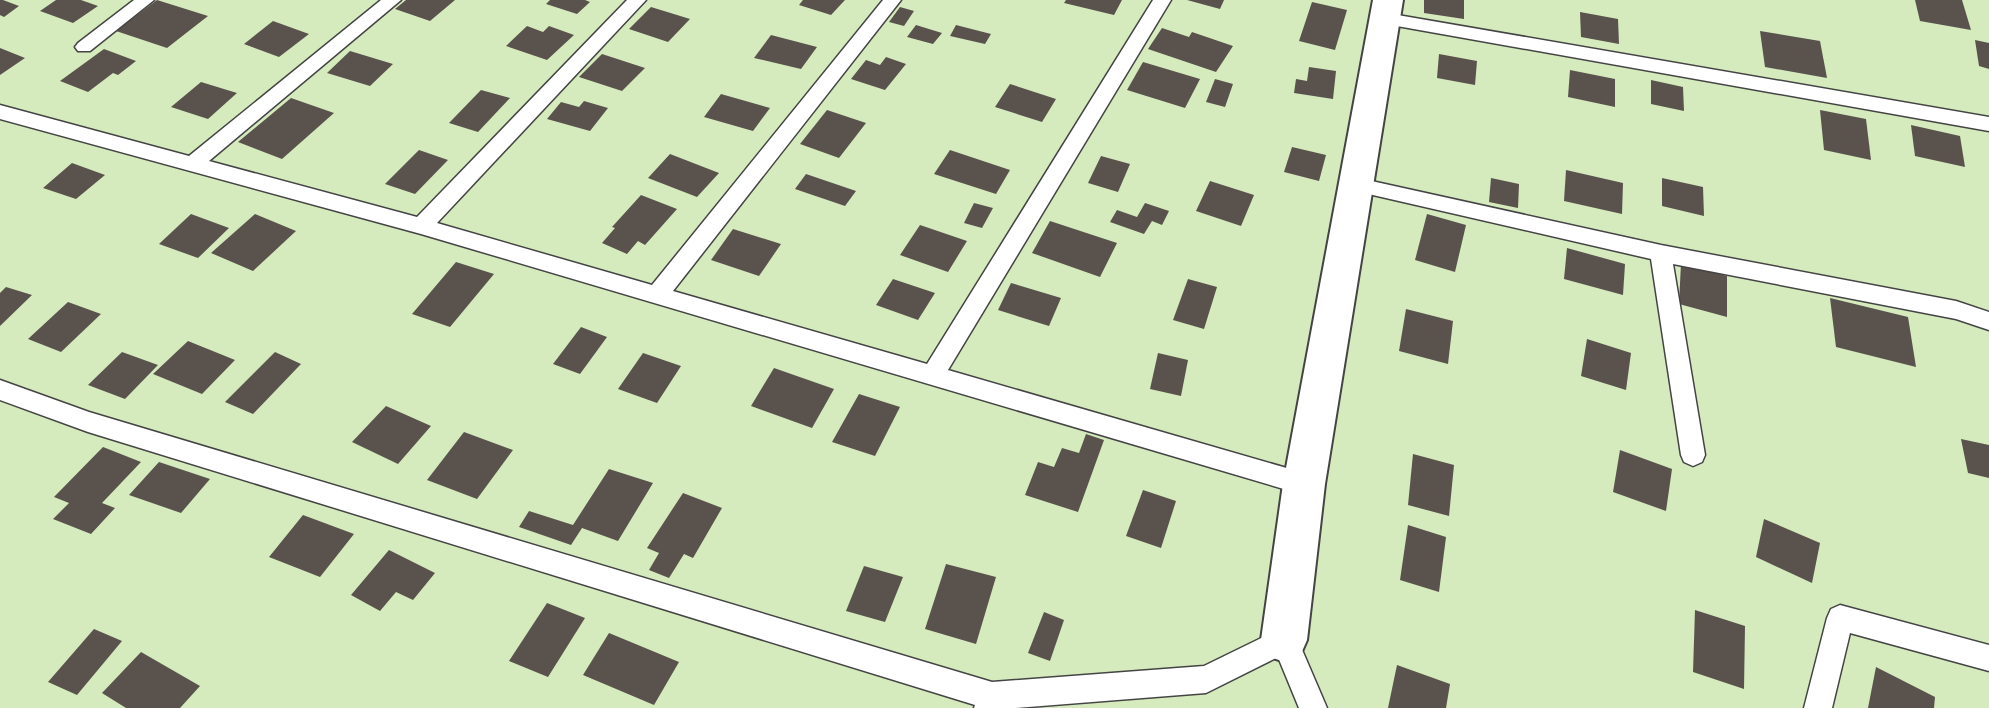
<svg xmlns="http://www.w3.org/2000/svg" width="1989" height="708" font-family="'Roboto Serif',serif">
	<rect width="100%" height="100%" fill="#fffdf5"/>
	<rect fill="#d5ebbd" x="0" y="0" width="1989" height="708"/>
	<g fill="#5a524d">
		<polygon points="0,0 3,0 19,6 4,17 0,15"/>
		<polygon points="56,0 81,0 98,6 73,23 40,11"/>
		<polygon points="157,0 208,16 167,48 116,31"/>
		<polygon points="406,0 455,0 430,21 395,9"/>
		<polygon points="550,0 585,0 590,2 577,14 546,4"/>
		<polygon points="803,0 845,0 831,15 799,5"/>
		<polygon points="1066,0 1122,0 1114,15 1064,3"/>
		<polygon points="1187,0 1224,0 1220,9"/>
		<polygon points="1424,0 1464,0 1464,19 1424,13"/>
		<polygon points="1915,0 1962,0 1971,30 1920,21"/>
		<polygon points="1312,2 1347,10 1335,50 1299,41"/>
		<polygon points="651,7 690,19 668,42 629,29"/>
		<polygon points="900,7 914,11 904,26 889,22"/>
		<polygon points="1580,12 1618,19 1619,44 1581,37"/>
		<polygon points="273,21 309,34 279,57 244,44"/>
		<polygon points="916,25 942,33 933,44 907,37"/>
		<polygon points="956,25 991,34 985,44 950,36"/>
		<polygon points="527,26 543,32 549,26 574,35 547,60 506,46"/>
		<polygon points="1162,28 1189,37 1192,32 1233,46 1216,72 1148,49"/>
		<polygon points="1760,31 1820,41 1827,78 1765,67"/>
		<polygon points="771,35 817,47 801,69 754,58"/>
		<polygon points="1975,40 1989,43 1989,69 1979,66"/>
		<polygon points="0,48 25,58 0,75"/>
		<polygon points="104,49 136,61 118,75 113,73 88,92 60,81"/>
		<polygon points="350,51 393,64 370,86 327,73"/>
		<polygon points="602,54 645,68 622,91 579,77"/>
		<polygon points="1439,54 1477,61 1475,85 1437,78"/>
		<polygon points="886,57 906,64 885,90 851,79 866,60 880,65"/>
		<polygon points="1143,62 1200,79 1185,108 1127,90"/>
		<polygon points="1309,67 1336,71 1333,99 1294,93 1296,79 1307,81"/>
		<polygon points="1570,70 1615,79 1615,107 1568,97"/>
		<polygon points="1215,79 1233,84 1225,107 1206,102"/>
		<polygon points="1651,80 1683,87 1684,111 1651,104"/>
		<polygon points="201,82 237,93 208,119 171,107"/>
		<polygon points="1010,84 1056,99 1042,122 995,107"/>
		<polygon points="481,90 510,98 478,132 449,123"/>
		<polygon points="721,94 770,108 753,131 704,117"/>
		<polygon points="291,98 334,113 282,159 238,142"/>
		<polygon points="584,101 608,108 590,131 547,119 561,102 579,107"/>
		<polygon points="827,110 866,123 839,158 800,144"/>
		<polygon points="1820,110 1866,119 1871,160 1824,150"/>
		<polygon points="1911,125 1960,136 1965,167 1915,156"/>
		<polygon points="1292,147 1326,155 1319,181 1284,172"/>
		<polygon points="419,150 448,160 415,194 385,184"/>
		<polygon points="950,150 1010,170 996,194 934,174"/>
		<polygon points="670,154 719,173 697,197 648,178"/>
		<polygon points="1101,156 1130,164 1118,192 1088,183"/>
		<polygon points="72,163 105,175 76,199 43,188"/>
		<polygon points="1566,170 1623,183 1622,214 1564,201"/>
		<polygon points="806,174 856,191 845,206 795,189"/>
		<polygon points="1491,178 1519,184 1518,208 1489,202"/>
		<polygon points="1662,178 1703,187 1704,216 1662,206"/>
		<polygon points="1210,181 1254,195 1241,226 1196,211"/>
		<polygon points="641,195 677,209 645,245 638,241 627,254 602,243 615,228 612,227"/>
		<polygon points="974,203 993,208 982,228 964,223"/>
		<polygon points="1145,203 1169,211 1162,225 1152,221 1144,234 1110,222 1117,210 1137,217"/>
		<polygon points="191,214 229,228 198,258 159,244"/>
		<polygon points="255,214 296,231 253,271 211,253"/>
		<polygon points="1427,214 1466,225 1455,272 1415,260"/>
		<polygon points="1050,221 1117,243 1100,277 1032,253"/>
		<polygon points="920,225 967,241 948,272 900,255"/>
		<polygon points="733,229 781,244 759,276 711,260"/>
		<polygon points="1567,248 1625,264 1623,295 1564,279"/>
		<polygon points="456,262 494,274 450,327 412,314"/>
		<polygon points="1681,263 1727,276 1727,317 1679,304"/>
		<polygon points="893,279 935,293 918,320 876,305"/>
		<polygon points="1188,279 1217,287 1204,329 1173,320"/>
		<polygon points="1011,283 1061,298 1049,326 998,310"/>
		<polygon points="6,287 32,295 0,326 0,293"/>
		<polygon points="1830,298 1908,317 1916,367 1836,347"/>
		<polygon points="68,302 101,314 61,352 28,339"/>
		<polygon points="1406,309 1453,321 1448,364 1399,351"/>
		<polygon points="581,327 607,337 580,374 553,364"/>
		<polygon points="1587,339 1631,353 1626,390 1581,376"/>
		<polygon points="188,341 235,360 202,394 153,374"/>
		<polygon points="122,352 158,365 125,399 88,385"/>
		<polygon points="275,352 301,364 253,414 225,402"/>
		<polygon points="643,353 681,366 657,403 618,389"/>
		<polygon points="1158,353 1188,360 1181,396 1150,389"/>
		<polygon points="774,368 834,389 812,428 751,406"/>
		<polygon points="859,394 900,407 875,456 832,442"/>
		<polygon points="386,406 431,426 398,464 352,442"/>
		<polygon points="464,432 513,450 477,499 427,480"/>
		<polygon points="1086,434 1104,440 1078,512 1025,495 1038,462 1054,467 1062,448 1079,453"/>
		<polygon points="1961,439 1989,445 1989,478 1968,473"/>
		<polygon points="103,447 141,462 102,503 115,508 91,534 53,519 69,503 54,497"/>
		<polygon points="1620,450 1672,469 1666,511 1613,492"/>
		<polygon points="1413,454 1454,465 1449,516 1408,505"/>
		<polygon points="159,462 210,479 181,513 129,495"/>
		<polygon points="609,469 653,483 618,541 582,528 571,545 519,527 529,511 573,525"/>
		<polygon points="1143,490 1176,501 1161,548 1126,536"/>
		<polygon points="683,493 722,508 693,558 684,554 669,578 649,570 659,553 647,548"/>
		<polygon points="303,515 354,534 320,577 269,557"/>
		<polygon points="1764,519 1820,543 1812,583 1756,557"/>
		<polygon points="1408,525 1446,537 1439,592 1400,580"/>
		<polygon points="389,550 435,573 413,600 396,592 380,611 351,595"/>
		<polygon points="946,564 996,577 976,644 925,629"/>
		<polygon points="864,566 903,577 885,622 846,611"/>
		<polygon points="547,603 585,618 548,677 509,661"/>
		<polygon points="1695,610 1745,626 1744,689 1693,672"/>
		<polygon points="1044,612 1064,620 1050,661 1028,653"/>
		<polygon points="94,629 122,641 77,695 48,682"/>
		<polygon points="609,633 679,662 654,705 583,675"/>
		<polygon points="141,652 200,686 180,708 126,708 102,693"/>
		<polygon points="1397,665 1450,684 1446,708 1388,708"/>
		<polygon points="1876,667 1935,697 1934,708 1868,708"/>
	</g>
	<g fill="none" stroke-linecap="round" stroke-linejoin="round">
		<g stroke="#444" stroke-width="3">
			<g id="service">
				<polygon points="134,0 154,0 90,51 78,51 75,47 78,43"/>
				<polygon points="381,0 401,0 209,161 417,217 627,0 646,0 437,223 652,285 883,0 901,0 673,291 927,364 1153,0 1171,0 948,370 1304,473 1313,476 1316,484 1313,492 1304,495 421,234 0,119 0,105 189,156"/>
				<polygon points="1386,13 1989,117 1989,131 1380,23 1377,19"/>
				<polygon points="1358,178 1661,245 1956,301 1989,312 1989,330 1956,319 1673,264 1705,455 1702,462 1693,466 1684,462 1681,455 1651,259 1351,190 1348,185 1351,180"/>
				<polygon points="0,380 89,412 992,682 1204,666 1284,627 1294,631 1327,708 1299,708 1278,657 1206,693 1015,708 974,708 975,705 88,432 0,400"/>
				<polygon points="1840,605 1989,645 1989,671 1850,633 1832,708 1804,708 1827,618 1831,609"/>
			</g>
		</g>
		<g stroke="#444" stroke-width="4">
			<polygon id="minor" points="1373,0 1403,0 1325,484 1307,640 1300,656 1284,662 1268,656 1261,640 1283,484"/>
		</g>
		<use href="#service" fill="#fff" fill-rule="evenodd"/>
		<use href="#minor" fill="#fff" fill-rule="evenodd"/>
	</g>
</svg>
